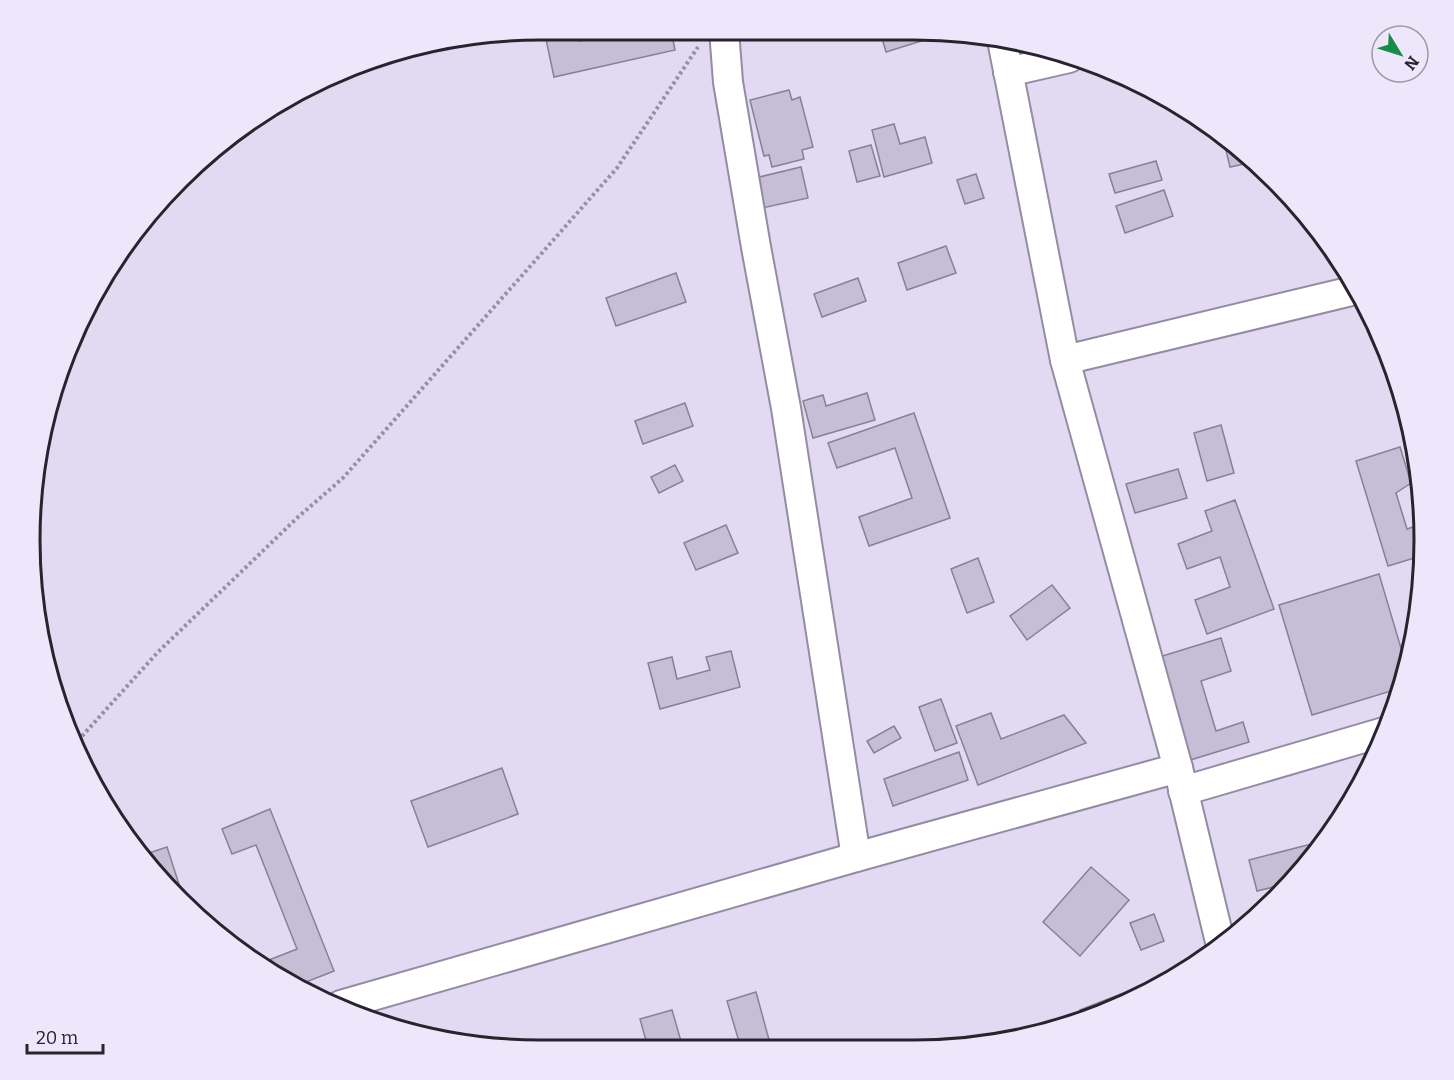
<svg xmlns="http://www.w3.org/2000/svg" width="1454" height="1080" font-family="Bitter,serif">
	<rect width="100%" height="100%" fill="#e2d9f2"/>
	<g fill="#c6bed6" stroke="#888096" stroke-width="1.5">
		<polygon points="544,30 578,30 580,41 629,30 671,30 675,50 554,77"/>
		<polygon points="880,31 947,31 950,32 886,52"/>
		<polygon points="789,90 792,100 800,97 813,147 802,150 804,159 772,167 769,155 764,156 750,100"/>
		<polygon points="894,124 900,144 925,137 932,163 884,177 872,130"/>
		<polygon points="1224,142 1225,142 1248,163 1230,167"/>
		<polygon points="871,145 880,176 857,182 849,151"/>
		<polygon points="1156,161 1162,180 1115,193 1109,174"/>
		<polygon points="801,167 808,198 757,209 751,179"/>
		<polygon points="976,174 984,198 965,204 957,180"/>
		<polygon points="1164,190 1173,216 1125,233 1116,206"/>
		<polygon points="946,246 956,273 907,290 898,263"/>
		<polygon points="676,273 686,302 616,326 606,298"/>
		<polygon points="858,278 866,301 822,317 814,294"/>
		<polygon points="867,393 875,420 813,438 803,401 823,395 826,406"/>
		<polygon points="685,403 693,426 643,444 635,421"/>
		<polygon points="914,413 950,518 869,546 859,517 912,498 895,448 837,468 828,443"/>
		<polygon points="1221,425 1234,473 1207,481 1194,433"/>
		<polygon points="1400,447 1411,483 1396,493 1407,529 1422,524 1421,556 1388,566 1356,461"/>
		<polygon points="675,465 683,481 659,493 651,477"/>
		<polygon points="1178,469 1187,498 1135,513 1126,484"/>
		<polygon points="1235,500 1274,609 1207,634 1195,600 1230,587 1220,557 1187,569 1178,544 1212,531 1205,511"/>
		<polygon points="726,525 738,553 696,570 684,543"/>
		<polygon points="978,558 994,602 967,613 951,569"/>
		<polygon points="1379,574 1406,665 1401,688 1312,715 1279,605"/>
		<polygon points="1052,585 1070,608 1027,640 1010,616"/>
		<polygon points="1221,638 1231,671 1201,681 1216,731 1243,722 1249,742 1187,761 1156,658"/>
		<polygon points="731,651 740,687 660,709 648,663 672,657 677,679 710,670 706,657"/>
		<polygon points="941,699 957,743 935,751 919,707"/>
		<polygon points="991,713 1001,739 1064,715 1086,743 978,785 956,726"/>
		<polygon points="894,726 901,738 874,753 867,741"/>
		<polygon points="959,752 968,780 893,806 884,779"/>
		<polygon points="502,768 518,814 428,847 411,801"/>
		<polygon points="270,809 334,971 296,986 275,974 269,960 297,949 256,845 232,854 222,829"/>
		<polygon points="1323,841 1290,883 1257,891 1249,860"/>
		<polygon points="167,847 185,903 140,856"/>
		<polygon points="1091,867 1129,900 1080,956 1043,922"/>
		<polygon points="1154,914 1164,941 1141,950 1130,923"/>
		<polygon points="1162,978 1163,980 1109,1011 1083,1018 1080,1010"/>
		<polygon points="756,992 771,1047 732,1047 740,1045 727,1001"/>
		<polygon points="672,1010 683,1048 648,1048 640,1019"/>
	</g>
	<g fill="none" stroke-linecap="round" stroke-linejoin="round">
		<g stroke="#948ca3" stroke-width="32">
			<g id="minor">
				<polyline points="724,30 728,82 756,247 786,408 856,857"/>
				<polyline points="1002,40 1065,360 1178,768 1221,946"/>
				<polyline points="1008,72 1069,58"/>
				<polyline points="1065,360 1356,290"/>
				<polyline points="1183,791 1384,732"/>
				<polyline points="341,1005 856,857 1178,768"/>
			</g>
		</g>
		<polyline stroke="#9790a3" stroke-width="4" stroke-dasharray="3 3" stroke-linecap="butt" points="74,745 158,652 297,518 343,478 617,168 698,47"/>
		<use href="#minor" stroke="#fff" stroke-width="28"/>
	</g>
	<path d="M0 0H1454V1080H0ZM540 40H914A500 500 0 0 1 1414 540V540A500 500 0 0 1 914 1040H540A500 500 0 0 1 40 540V540A500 500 0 0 1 540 40Z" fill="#eee7fb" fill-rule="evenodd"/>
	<path fill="none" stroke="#27242d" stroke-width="3" d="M540 40H914A500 500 0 0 1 1414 540V540A500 500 0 0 1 914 1040H540A500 500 0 0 1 40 540V540A500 500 0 0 1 540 40Z"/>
	<g transform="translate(1400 54) rotate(128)"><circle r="28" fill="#eee7fb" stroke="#9e99a9" stroke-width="1.5"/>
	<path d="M0-4.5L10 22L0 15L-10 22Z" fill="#178c46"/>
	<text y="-9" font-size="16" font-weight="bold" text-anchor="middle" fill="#27242d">N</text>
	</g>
	<path d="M27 1044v9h76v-9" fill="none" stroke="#27242d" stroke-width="3"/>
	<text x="36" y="1044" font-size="18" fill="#27242d" stroke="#eee7fb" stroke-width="4.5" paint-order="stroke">20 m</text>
</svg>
